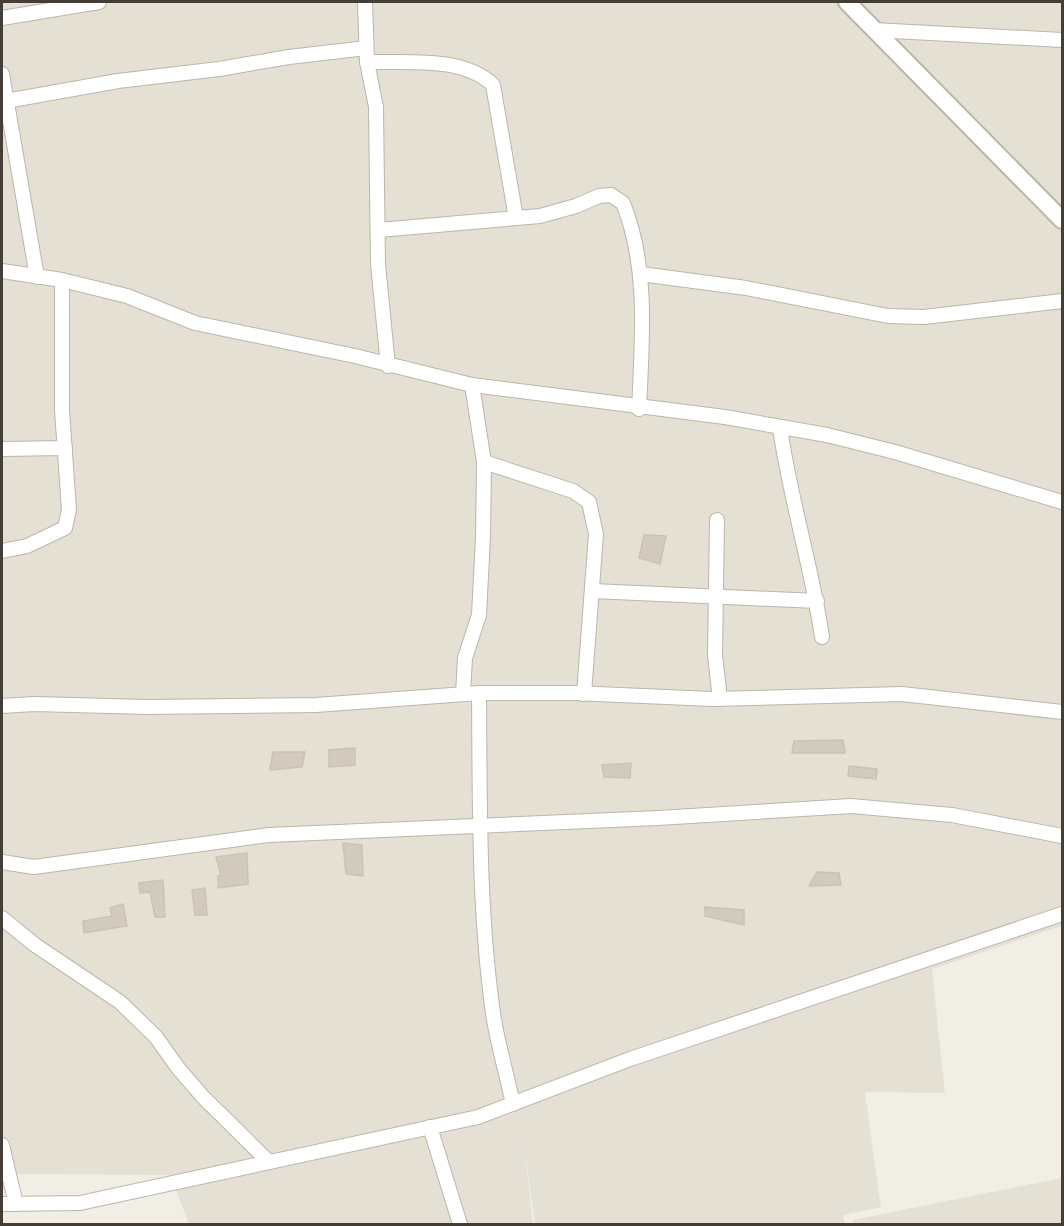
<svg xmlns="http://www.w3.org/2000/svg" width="1064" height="1226" font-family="'Open Sans',sans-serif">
	<rect width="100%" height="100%" fill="#f1eee6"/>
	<g fill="#e5e0d4">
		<polygon points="2,2 1062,2 1062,926 932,969 945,1093 865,1092 881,1207 843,1215 845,1224 535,1224 524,1144 533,1224 189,1224 170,1175 2,1174"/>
		<polygon points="1062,1178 1062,1224 854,1224 853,1220"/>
	</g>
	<g fill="#d2cabc" stroke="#ccc2b0" stroke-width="1.5">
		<polygon points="644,535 666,536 660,564 639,558"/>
		<polygon points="843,740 845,753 792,753 794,741"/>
		<polygon points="355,748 355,765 329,767 329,750"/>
		<polygon points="273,752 305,752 302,767 270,770"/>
		<polygon points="631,763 630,778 604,777 602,765"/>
		<polygon points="849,766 877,769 876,779 848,776"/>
		<polygon points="343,843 362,845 363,876 346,874"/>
		<polygon points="247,853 248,884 218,888 218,876 221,875 216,857"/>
		<polygon points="817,872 839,873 841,885 809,886"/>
		<polygon points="163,880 165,917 155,917 150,892 140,893 139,883"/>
		<polygon points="205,888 207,915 195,915 192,890"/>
		<polygon points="123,904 127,926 84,933 83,921 112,916 110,908"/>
		<polygon points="705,907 744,910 744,925 705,916"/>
	</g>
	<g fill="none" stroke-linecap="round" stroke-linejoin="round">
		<g stroke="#bcb6a9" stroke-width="16">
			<g id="minor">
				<polyline points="365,2 367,62 376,107 378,264 388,366"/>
				<polyline points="2,18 99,2"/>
				<polyline points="874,30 1062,40"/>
				<path d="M367 62C406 63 463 56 493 85L516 218"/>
				<polyline points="2,74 37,277"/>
				<polyline points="6,101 118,81 219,69 289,57 366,48"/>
				<path d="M379 230 540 216 576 206 599 196 611 195 623 203C649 268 642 340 639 409"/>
				<polyline points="2,271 62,280 127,296 195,323 355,356 472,385 725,417 827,435 895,452 1062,502"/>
				<polyline points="641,274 746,288 888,316 924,317 1062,301"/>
				<path d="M780 428C790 499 812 567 822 637"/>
				<polyline points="2,449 65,448"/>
				<polyline points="484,462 573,491 589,502 596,534 584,694"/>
				<polyline points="717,520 715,655 720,699"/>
				<polyline points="2,551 27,546 65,528 69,510 62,410 62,280"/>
				<polyline points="593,591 817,601"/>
				<path d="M479 693C480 802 478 912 494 1020 499 1048 507 1076 513 1104"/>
				<polyline points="463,694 465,658 479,615 483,537 484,462 472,385"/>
				<polyline points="2,706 34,704 146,707 316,705 479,693 574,693 712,699 902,694 1062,712"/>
				<polyline points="2,862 34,867 269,835 658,818 851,806 952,815 1062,836"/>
				<polyline points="2,918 35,945 120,1002 156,1037 178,1068 203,1097 269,1162"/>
				<polyline points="430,1127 460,1224"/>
				<polyline points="2,1145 16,1204"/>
				<polyline points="2,1204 80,1203 478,1117 630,1059 1062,914"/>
			</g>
		</g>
		<g stroke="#bcb6a9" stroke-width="20">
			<polyline id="tertiary" points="847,2 1062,220"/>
		</g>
		<use href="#minor" stroke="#fff" stroke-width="14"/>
		<use href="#tertiary" stroke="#fff" stroke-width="16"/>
	</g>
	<rect width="1064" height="1226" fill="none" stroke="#443e36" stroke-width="6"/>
</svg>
